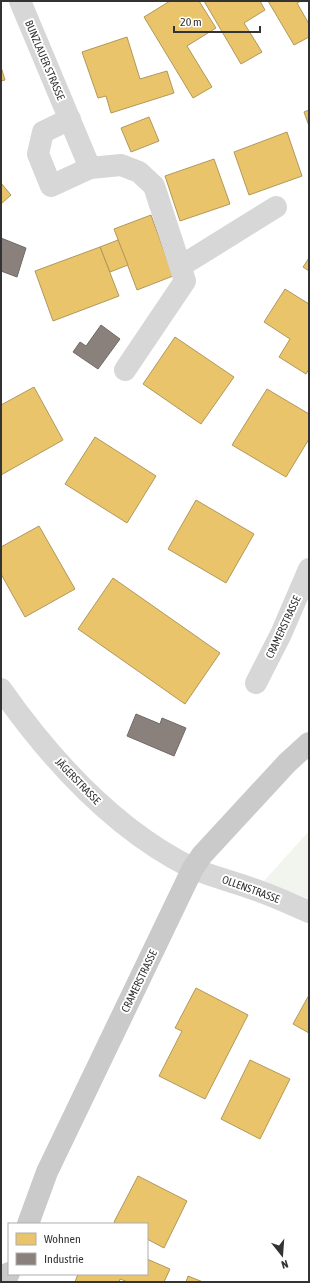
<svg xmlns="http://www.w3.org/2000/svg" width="310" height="1283" font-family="'Asap Condensed',sans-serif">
	<rect width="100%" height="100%" fill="#fff"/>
	<polygon fill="#f1f5ed" points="309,831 309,899 264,881"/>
	<g fill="#e9c46a" stroke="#b2985a">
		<polygon points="170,1 199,1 216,28 187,46 212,87 193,98 144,17"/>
		<polygon points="204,1 260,1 265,10 244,23 262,52 241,64"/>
		<polygon points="268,1 301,1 297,3 309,24 309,37 294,45"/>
		<polygon points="127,37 140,79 167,71 174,93 111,113 106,96 98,98 82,52"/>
		<polygon points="1,67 5,80 1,81"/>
		<polygon points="309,110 309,126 304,112"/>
		<polygon points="149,117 159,141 131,152 121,128"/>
		<polygon points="287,132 302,176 249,195 234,152"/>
		<polygon points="214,159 230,204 180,221 165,176"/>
		<polygon points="1,183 11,195 1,204"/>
		<polygon points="151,215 173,276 137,290 114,229"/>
		<polygon points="118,240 128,265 110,272 100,247"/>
		<polygon points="100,247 119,296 53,321 35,271"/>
		<polygon points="309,258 309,271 303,267"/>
		<polygon points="285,289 309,304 309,369 306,374 279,357 290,339 264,322"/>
		<polygon points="175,337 234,377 201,424 143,384"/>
		<polygon points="34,387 63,440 1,475 1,405"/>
		<polygon points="267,389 309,414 309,439 286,477 232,445"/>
		<polygon points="95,437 156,476 127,523 65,484"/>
		<polygon points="196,500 254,534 226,583 168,549"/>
		<polygon points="39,526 75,589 25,617 1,574 1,547"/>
		<polygon points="113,578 220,653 185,704 78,629"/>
		<polygon points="196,988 248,1015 205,1099 159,1076 182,1031 175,1028"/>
		<polygon points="309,995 309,1033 293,1024"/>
		<polygon points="250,1060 290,1079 260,1139 221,1119"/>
		<polygon points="138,1176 187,1201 164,1248 147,1239 147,1224 117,1224 114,1222"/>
		<polygon points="147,1259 170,1269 164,1282 128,1282 120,1279 119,1282 75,1282 78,1274 147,1274"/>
		<polygon points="188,1276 203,1282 186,1282"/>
	</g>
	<g fill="#8a817c" stroke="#706a66">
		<polygon points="1,238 26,248 17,277 1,271"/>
		<polygon points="101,325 120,339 98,369 73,352 80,342 86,346"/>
		<polygon points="136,714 160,724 162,718 186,728 174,756 127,736"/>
	</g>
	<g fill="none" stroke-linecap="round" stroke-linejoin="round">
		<g stroke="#d7d7d7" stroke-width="22">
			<polyline points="20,1 90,168 51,186 38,154 43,132 70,119"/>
			<polyline points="90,168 121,165 139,172 154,186 185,281 125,370"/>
			<polyline points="181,266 276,207"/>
			<polyline points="256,683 281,634 309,569"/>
			<path d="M1 689C51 760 113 829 192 868 210 876 231 881 250 888 270 894 289 903 309 912"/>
		</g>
		<g stroke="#cacaca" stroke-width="22">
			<polyline points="28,1224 47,1172 193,868 202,855 287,763 309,743"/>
			<polyline points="5,1282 9,1273"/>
		</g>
	</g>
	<g text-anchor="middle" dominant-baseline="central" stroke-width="4" stroke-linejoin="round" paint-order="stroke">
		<g font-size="11" fill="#333" stroke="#fff">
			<text transform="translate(45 60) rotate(67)">BUNZLAUER STRASSE</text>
			<text transform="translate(283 627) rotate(-65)">CRAMERSTRASSE</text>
			<text transform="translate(78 781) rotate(46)">JÄGERSTRASSE</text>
			<text transform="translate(251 889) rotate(20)">OLLENSTRASSE</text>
			<text transform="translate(139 981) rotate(-64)">CRAMERSTRASSE</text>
		</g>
	</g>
	<rect width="310" height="1283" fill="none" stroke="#333333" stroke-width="4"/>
	<rect x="8" y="1223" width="140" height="52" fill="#ffffff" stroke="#adadad"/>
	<rect x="16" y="1233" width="20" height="12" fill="#e9c46a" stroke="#adadad"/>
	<text x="44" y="1243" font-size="12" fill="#333333">Wohnen</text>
	<rect x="16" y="1253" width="20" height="12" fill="#8a817c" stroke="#adadad"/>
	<text x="44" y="1263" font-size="12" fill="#333333">Industrie</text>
	<g transform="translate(282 1255) rotate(163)" stroke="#ffffff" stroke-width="3" paint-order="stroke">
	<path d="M0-3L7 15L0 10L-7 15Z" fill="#333333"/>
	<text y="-6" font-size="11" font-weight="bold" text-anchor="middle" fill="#333333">N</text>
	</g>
	<path d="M174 26v6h86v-6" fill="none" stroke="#333333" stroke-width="2"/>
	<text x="180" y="26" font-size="12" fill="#333333" stroke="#ffffff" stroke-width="3" paint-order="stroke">20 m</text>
</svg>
